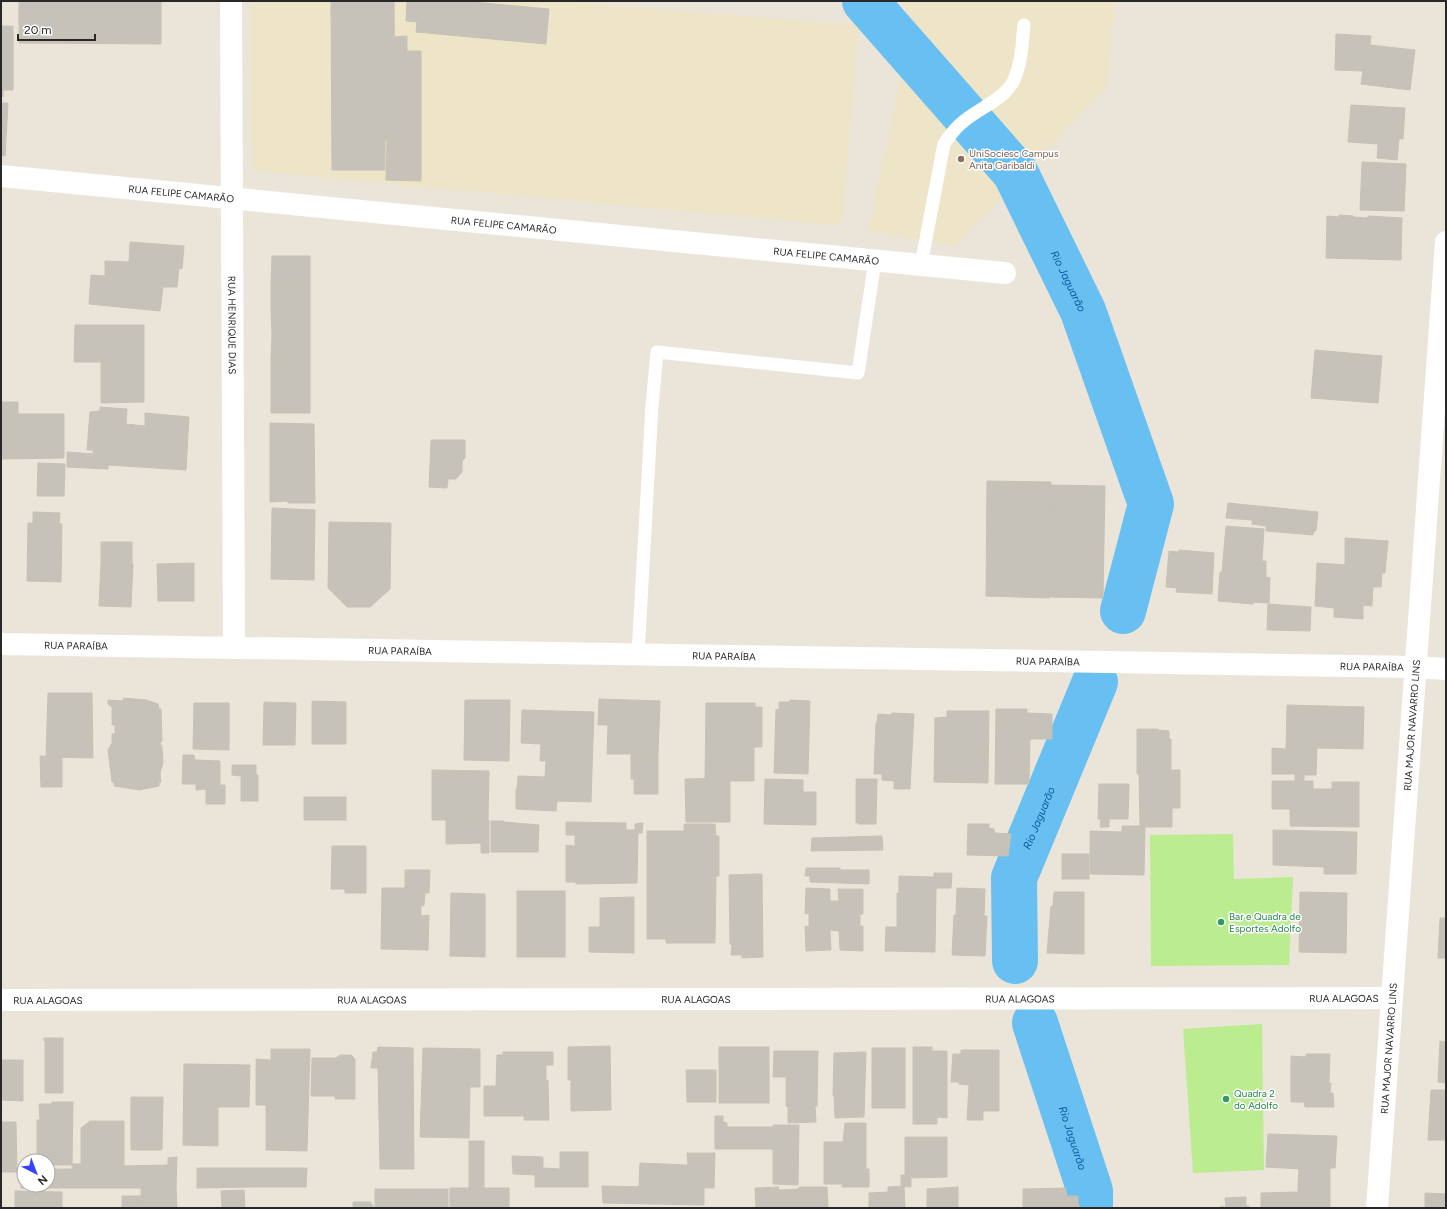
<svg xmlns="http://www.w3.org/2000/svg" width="1447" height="1209" font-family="Figtree,sans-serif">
	<rect width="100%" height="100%" fill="#ebe5d9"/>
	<g fill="#eee5c8">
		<polygon points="251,1 557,1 859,25 842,226 252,171"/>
		<polygon points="902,1 1115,1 1107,87 955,246 868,231 912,25"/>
	</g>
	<g fill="#bbec8f">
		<polygon points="1233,834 1234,879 1293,877 1289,965 1151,966 1150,835"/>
		<polygon points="1262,1024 1264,1170 1193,1173 1183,1029"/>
	</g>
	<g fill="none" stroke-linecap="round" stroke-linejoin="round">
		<g stroke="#68bff1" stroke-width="46">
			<path id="s1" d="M865 1 1015 172 1083 311 1151 504 1123 611"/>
			<path id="s2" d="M1015 961 1014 878 1095 682"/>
			<path id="s3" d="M1035 1023 1090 1191V1208"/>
		</g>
	</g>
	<g fill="#c6c2b9" stroke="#c6c2b3">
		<polygon points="19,1 161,1 161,44 19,43"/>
		<polygon points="331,1 394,1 395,140 385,140 385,170 332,170"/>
		<polygon points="407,1 462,1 549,9 546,44 416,32 417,22 406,21"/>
		<polygon points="1,26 13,26 13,90 3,90 3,97 1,96"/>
		<polygon points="1336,34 1371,36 1370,45 1415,50 1410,90 1361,84 1363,71 1335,70"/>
		<polygon points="407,36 407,51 421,51 421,181 386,180 387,140 395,140 394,37"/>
		<polygon points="1,103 8,103 5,156 1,155"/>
		<polygon points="1351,105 1405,108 1403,139 1399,139 1397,160 1377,158 1378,144 1348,142"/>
		<polygon points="1362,162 1406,164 1404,211 1360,210"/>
		<polygon points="1339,215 1353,216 1353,217 1368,218 1368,216 1402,218 1401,260 1326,258 1327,216 1339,217"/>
		<polygon points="130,242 184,246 182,269 179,268 177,287 163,287 160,311 89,304 91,275 105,276 105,261 129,262"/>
		<polygon points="272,256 310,256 310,284 271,284"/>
		<polygon points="271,284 310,284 310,310 271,309"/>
		<polygon points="271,309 310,310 310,334 272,334"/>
		<polygon points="75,325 144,325 144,402 101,403 101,362 74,362"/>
		<polygon points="272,334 310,334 310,359 271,359"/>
		<polygon points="1315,350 1382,356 1378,403 1311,398"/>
		<polygon points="271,359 310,359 310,384 271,385"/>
		<polygon points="310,384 310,413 271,413 271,385"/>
		<polygon points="1,402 18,402 18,414 64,414 64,458 1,459"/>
		<polygon points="100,407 127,409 126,424 145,426 145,413 189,417 186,470 108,465 108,469 67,467 67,452 93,454 93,450 87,450 90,412 100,411"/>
		<polygon points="270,423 314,424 315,503 288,503 288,501 270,502"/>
		<polygon points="431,440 465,440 465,458 462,461 462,472 456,479 448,479 447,488 429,487"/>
		<polygon points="38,463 65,464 64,496 37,496"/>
		<polygon points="987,481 1051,482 1049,598 986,596"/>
		<polygon points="1051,485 1105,486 1103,598 1049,597"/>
		<polygon points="1228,503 1318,512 1316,531 1314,531 1313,535 1266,531 1266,526 1252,524 1252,520 1226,518"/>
		<polygon points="272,508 315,510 314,580 271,579"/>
		<polygon points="33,512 60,513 59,524 33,523"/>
		<polygon points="329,522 391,523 390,589 370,607 347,607 328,588"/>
		<polygon points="28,523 62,524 61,582 27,581"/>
		<polygon points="1226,526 1264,529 1262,561 1266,561 1266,577 1270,578 1269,603 1253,602 1253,604 1218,601 1220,572 1222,572"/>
		<polygon points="1345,538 1388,541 1385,573 1382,573 1381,587 1373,587 1372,606 1363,605 1363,619 1334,617 1334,608 1315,606 1317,563 1345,565"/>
		<polygon points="101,542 132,542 132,564 101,563"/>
		<polygon points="1179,550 1214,553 1212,594 1176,592 1177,588 1166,587 1169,551 1179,552"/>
		<polygon points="101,563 133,564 131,607 99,606"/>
		<polygon points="194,563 194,601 158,601 157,564"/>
		<polygon points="1268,604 1311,607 1310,631 1267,630"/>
		<polygon points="48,693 92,693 93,758 46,757"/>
		<polygon points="123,698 146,700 158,704 159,709 161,709 162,741 160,743 162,747 163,763 160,773 161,782 159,782 159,786 139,790 114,786 114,782 112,782 108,750 112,743 112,734 115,734 115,725 112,725 112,707 108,704 108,700 123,701"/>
		<polygon points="599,699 660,701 658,754 607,754 608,725 598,725"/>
		<polygon points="465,700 510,700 509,761 464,760"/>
		<polygon points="790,700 810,701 808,774 774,773 776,709 779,710 779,702 790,702"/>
		<polygon points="312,701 346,702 346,744 312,744"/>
		<polygon points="264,702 296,703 295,745 263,745"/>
		<polygon points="194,703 229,703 229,750 193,749"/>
		<polygon points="706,703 755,703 755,707 762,707 762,747 754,747 754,781 730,781 730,778 705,778"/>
		<polygon points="1287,705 1364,707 1363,749 1317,748 1316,775 1304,775 1304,782 1295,781 1295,774 1272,774 1272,748 1286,749"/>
		<polygon points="996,709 1027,709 1027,713 1052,714 1052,739 1030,739 1029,784 995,784"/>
		<polygon points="522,710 594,712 591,802 557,801 556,811 516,809 516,789 517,789 518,776 545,777 546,761 540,761 541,744 521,743"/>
		<polygon points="947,711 989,711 988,783 934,782 935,718 947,717"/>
		<polygon points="892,713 914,714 910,789 894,789 894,781 882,780 882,774 874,774 876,723 877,723 878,714 891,715"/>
		<polygon points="1137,729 1158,729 1158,730 1169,731 1169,739 1171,739 1171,770 1180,770 1180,808 1172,808 1172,827 1140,827 1139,774 1137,774"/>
		<polygon points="631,754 658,754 658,794 634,794 634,779 631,779"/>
		<polygon points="183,755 194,755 195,760 220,761 220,785 225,785 225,804 206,804 206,789 196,790 196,784 182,784"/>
		<polygon points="40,756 62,757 62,787 41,787"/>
		<polygon points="232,765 256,765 256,775 258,775 258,801 241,801 241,776 232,775"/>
		<polygon points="432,770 489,771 488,820 432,820"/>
		<polygon points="730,778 730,822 686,822 685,779"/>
		<polygon points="765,779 803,780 803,792 816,792 816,825 764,824"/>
		<polygon points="856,779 877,779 876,824 858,824 858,822 856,823"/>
		<polygon points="1272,781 1313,781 1313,789 1332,789 1332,782 1359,782 1359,827 1290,826 1290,809 1272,809"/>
		<polygon points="1099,784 1129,784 1128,819 1109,819 1109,827 1100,827 1101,819 1098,819"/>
		<rect x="304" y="797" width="42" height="23"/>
		<polygon points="446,820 489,820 489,853 481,853 481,843 446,844"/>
		<polygon points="491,821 504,821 504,822 539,825 538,852 491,852"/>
		<polygon points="566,822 626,823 626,830 635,830 635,824 643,823 642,833 638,833 637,883 576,884 576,882 566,882 566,845 575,846 575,835 566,835"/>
		<polygon points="684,824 715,824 716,836 719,836 719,876 716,876 715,943 666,943 666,939 647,939 647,831 684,831"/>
		<polygon points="968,824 989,824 989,828 994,829 995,833 1011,834 1008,856 967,855"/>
		<polygon points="1122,826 1145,826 1144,875 1090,874 1090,831 1122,832"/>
		<polygon points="1273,830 1357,832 1356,874 1324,874 1324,867 1273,865"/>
		<polygon points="882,836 883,850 811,851 812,838"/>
		<polygon points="332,846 366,846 366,893 345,893 345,889 331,889"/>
		<rect x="1062" y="854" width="27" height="25"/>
		<polygon points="806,868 840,868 840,870 869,870 869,884 810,882 810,876 805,876"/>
		<polygon points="405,870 430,870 429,893 425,893 424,906 421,905 421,916 429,915 428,950 381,949 382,888 405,888"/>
		<polygon points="934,873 952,873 951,888 936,888 935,952 885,951 886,927 897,927 897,893 899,893 899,876 934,877"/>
		<polygon points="755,874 762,874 763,957 742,958 742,955 731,955 732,945 730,944 729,875"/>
		<polygon points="806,888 830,889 830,901 839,901 838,889 863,889 863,914 860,914 860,926 863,926 863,951 840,950 839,931 830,930 831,950 806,951 805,926 809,927 809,913 805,914"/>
		<polygon points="957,888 985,889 984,916 956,915"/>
		<rect x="517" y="891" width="48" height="66"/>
		<polygon points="1054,892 1084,892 1084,954 1047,953 1051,906 1053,906"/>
		<polygon points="1300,892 1347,893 1346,953 1299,952"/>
		<polygon points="451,893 485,894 485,957 450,956"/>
		<polygon points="634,897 634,953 589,952 589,927 600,927 600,898"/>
		<polygon points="954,915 987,916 985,956 952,955"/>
		<polygon points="1440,918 1446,918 1446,958 1438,958"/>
		<polygon points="44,1038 63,1038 63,1093 45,1093 45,1041 44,1041"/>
		<polygon points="1440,1041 1446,1042 1446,1083 1438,1082"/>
		<polygon points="610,1046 611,1110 571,1111 571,1080 568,1080 568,1047"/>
		<polygon points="378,1047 413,1048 414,1169 380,1169 378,1068 371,1068 373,1052 377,1052"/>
		<rect x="719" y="1047" width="50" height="56"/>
		<polygon points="913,1047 932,1047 932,1051 947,1051 947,1118 937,1117 937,1124 913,1124"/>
		<polygon points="423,1048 480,1049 480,1087 470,1087 469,1138 420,1137"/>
		<rect x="872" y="1048" width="33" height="60"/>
		<polygon points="271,1049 310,1049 307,1151 266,1150 266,1105 256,1105 256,1059 271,1060"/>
		<polygon points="961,1050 999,1050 999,1111 983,1111 983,1120 967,1120 969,1085 959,1084 959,1082 951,1082 953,1054 961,1054"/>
		<polygon points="774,1051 818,1051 817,1106 815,1106 816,1122 788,1123 788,1107 786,1106 786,1077 773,1077"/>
		<polygon points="503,1052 553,1052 553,1065 546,1065 546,1081 548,1080 549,1120 524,1120 524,1116 484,1116 484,1086 496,1086 497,1055 503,1055"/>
		<polygon points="866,1052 864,1117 835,1118 834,1096 833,1096 834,1053"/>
		<polygon points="1306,1054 1330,1054 1329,1083 1331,1083 1330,1093 1333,1093 1334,1107 1305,1107 1304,1102 1291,1102 1291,1056 1306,1057"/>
		<polygon points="340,1055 351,1055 355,1059 355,1099 335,1099 335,1096 311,1096 312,1058 336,1058"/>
		<polygon points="1,1060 23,1060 23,1101 1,1100 2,1108 1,1108"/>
		<polygon points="184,1064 250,1065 249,1107 218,1107 218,1146 183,1145"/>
		<polygon points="686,1070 716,1070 716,1102 687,1102"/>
		<polygon points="1431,1090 1446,1090 1446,1140 1428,1140"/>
		<polygon points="131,1097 163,1097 162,1150 131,1150"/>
		<polygon points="52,1102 73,1102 72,1165 48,1165 48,1161 37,1161 37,1120 40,1120 39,1104 52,1104"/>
		<polygon points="715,1116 723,1116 723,1122 727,1123 727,1127 773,1127 773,1149 715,1149"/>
		<polygon points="90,1121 124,1121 124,1164 81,1164 81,1128"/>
		<polygon points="1,1122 16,1122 17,1172 1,1172"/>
		<polygon points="845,1123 866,1123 866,1169 869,1169 869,1187 842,1187 842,1184 824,1184 824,1142 843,1142"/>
		<polygon points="773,1125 799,1125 798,1185 773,1184"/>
		<polygon points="1268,1134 1337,1136 1335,1168 1330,1168 1330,1184 1298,1184 1299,1169 1266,1167"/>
		<polygon points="905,1137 947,1137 947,1177 911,1178 911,1187 901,1186 901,1175 905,1175"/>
		<rect x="469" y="1141" width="15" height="47"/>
		<rect x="560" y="1152" width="28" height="35"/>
		<polygon points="687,1153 715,1153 714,1188 639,1187 640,1163 688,1165"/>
		<polygon points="512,1156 543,1157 543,1168 560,1169 560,1187 535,1187 535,1175 513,1174"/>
		<polygon points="177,1157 176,1188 123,1188 123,1166 168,1165 168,1158"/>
		<polygon points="72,1164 124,1164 123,1188 21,1188 21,1169 24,1169 24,1185 48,1185 48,1165 53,1165 53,1169 72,1169"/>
		<polygon points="197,1168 255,1168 254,1187 197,1188"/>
		<polygon points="255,1168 307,1168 306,1187 254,1187"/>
		<polygon points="1298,1184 1330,1184 1330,1208 1261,1208 1261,1193 1298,1192"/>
		<polygon points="602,1186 704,1188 704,1205 603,1203"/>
		<polygon points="904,1186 905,1208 869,1208 869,1193 888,1192 888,1187"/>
		<polygon points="779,1187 778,1190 799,1189 799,1187 827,1187 828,1208 756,1208 755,1188"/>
		<polygon points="958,1187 958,1208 927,1208 927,1189"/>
		<polygon points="141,1188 176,1188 177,1208 141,1208"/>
		<rect x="450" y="1188" width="59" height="20"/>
		<polygon points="1066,1188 1066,1196 1078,1196 1078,1203 1080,1208 1023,1208 1023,1189"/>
		<rect x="375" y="1189" width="73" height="19"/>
		<polygon points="244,1190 245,1208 222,1208 221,1191"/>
		<polygon points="15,1191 62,1192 62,1208 15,1208"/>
		<polygon points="1425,1193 1446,1194 1446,1208 1425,1208"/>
		<polygon points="122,1196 142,1196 141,1208 122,1208"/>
		<polygon points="1246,1197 1246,1206 1249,1206 1249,1208 1221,1208 1221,1206 1226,1207 1225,1198"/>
		<polygon points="353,1202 371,1202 371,1204 373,1205 373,1208 353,1208"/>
	</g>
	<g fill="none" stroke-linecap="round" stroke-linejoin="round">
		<g stroke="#fff" stroke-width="13">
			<path d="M921 265 944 144C950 135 956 127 964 121 981 107 1005 99 1014 80 1022 62 1022 43 1024 25"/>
			<polyline points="638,654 652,406 657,352 858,373 875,261"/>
		</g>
		<g stroke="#fff" stroke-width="22">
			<path id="s4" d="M231 1 234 648"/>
			<path id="s5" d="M1 176 1005 273"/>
			<path id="s6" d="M1 1000 1392 998"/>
			<path id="s7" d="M1377 1208 1446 242"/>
		</g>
		<path stroke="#fff" stroke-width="22" id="s8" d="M1 644 1415 667 1446 669"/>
	</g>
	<circle fill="#8d6e63" stroke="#fff" stroke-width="1.5" cx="961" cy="159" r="4"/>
	<g fill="#2e9e5b" stroke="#fff" stroke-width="1.5">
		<circle cx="1221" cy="922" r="4"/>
		<circle cx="1226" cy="1099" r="4"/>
	</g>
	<g text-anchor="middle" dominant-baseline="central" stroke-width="3" stroke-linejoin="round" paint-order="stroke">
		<g font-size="10" fill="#785e54" stroke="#fff" text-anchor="start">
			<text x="969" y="153">UniSociesc Campus<tspan x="969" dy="12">Anita Garibaldi</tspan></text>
		</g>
		<g font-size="10" fill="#282828" stroke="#fff">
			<text stroke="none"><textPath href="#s5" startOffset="181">RUA FELIPE CAMARÃO</textPath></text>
			<text stroke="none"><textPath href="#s5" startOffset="505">RUA FELIPE CAMARÃO</textPath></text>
			<text stroke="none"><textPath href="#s5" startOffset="829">RUA FELIPE CAMARÃO</textPath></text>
			<text stroke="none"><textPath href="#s4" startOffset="324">RUA HENRIQUE DIAS</textPath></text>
			<text stroke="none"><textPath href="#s8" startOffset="75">RUA PARAÍBA</textPath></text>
			<text stroke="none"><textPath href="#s8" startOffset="399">RUA PARAÍBA</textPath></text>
			<text stroke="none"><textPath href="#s8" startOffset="723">RUA PARAÍBA</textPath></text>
			<text stroke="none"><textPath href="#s8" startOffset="1047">RUA PARAÍBA</textPath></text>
			<text stroke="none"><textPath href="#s8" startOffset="1371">RUA PARAÍBA</textPath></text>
			<text stroke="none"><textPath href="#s7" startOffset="484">RUA MAJOR NAVARRO LINS</textPath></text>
			<text stroke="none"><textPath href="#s6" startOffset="1343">RUA ALAGOAS</textPath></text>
			<text stroke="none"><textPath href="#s6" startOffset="695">RUA ALAGOAS</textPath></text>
			<text stroke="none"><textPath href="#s6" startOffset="1019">RUA ALAGOAS</textPath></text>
			<text stroke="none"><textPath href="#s6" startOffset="47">RUA ALAGOAS</textPath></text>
			<text stroke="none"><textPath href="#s6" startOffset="371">RUA ALAGOAS</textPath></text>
			<text stroke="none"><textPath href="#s7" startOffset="160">RUA MAJOR NAVARRO LINS</textPath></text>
		</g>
		<g font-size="10" fill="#27864d" stroke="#fff" text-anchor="start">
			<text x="1229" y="916">Bar e Quadra de<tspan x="1229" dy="12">Esportes Adolfo</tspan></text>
			<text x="1234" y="1093">Quadra 2<tspan x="1234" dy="12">do Adolfo</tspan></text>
		</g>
		<g font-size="11" font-style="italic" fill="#095a9b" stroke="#fff">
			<text stroke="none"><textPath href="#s1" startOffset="349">Rio Jaguarão</textPath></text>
			<text stroke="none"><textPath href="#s2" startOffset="148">Rio Jaguarão</textPath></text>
			<text stroke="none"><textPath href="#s3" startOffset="121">Rio Jaguarão</textPath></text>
		</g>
	</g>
	<rect width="1447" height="1209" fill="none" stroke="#282828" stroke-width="4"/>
	<g transform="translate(36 1173) rotate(138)"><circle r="19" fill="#ffffff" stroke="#a9a9a9"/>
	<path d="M0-3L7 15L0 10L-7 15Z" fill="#3343ff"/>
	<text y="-6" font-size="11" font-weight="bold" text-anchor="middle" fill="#282828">N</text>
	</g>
	<path d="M18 34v6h77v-6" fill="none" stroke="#282828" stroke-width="2"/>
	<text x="24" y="34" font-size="12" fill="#282828" stroke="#ffffff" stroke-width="3" paint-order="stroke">20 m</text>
</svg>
